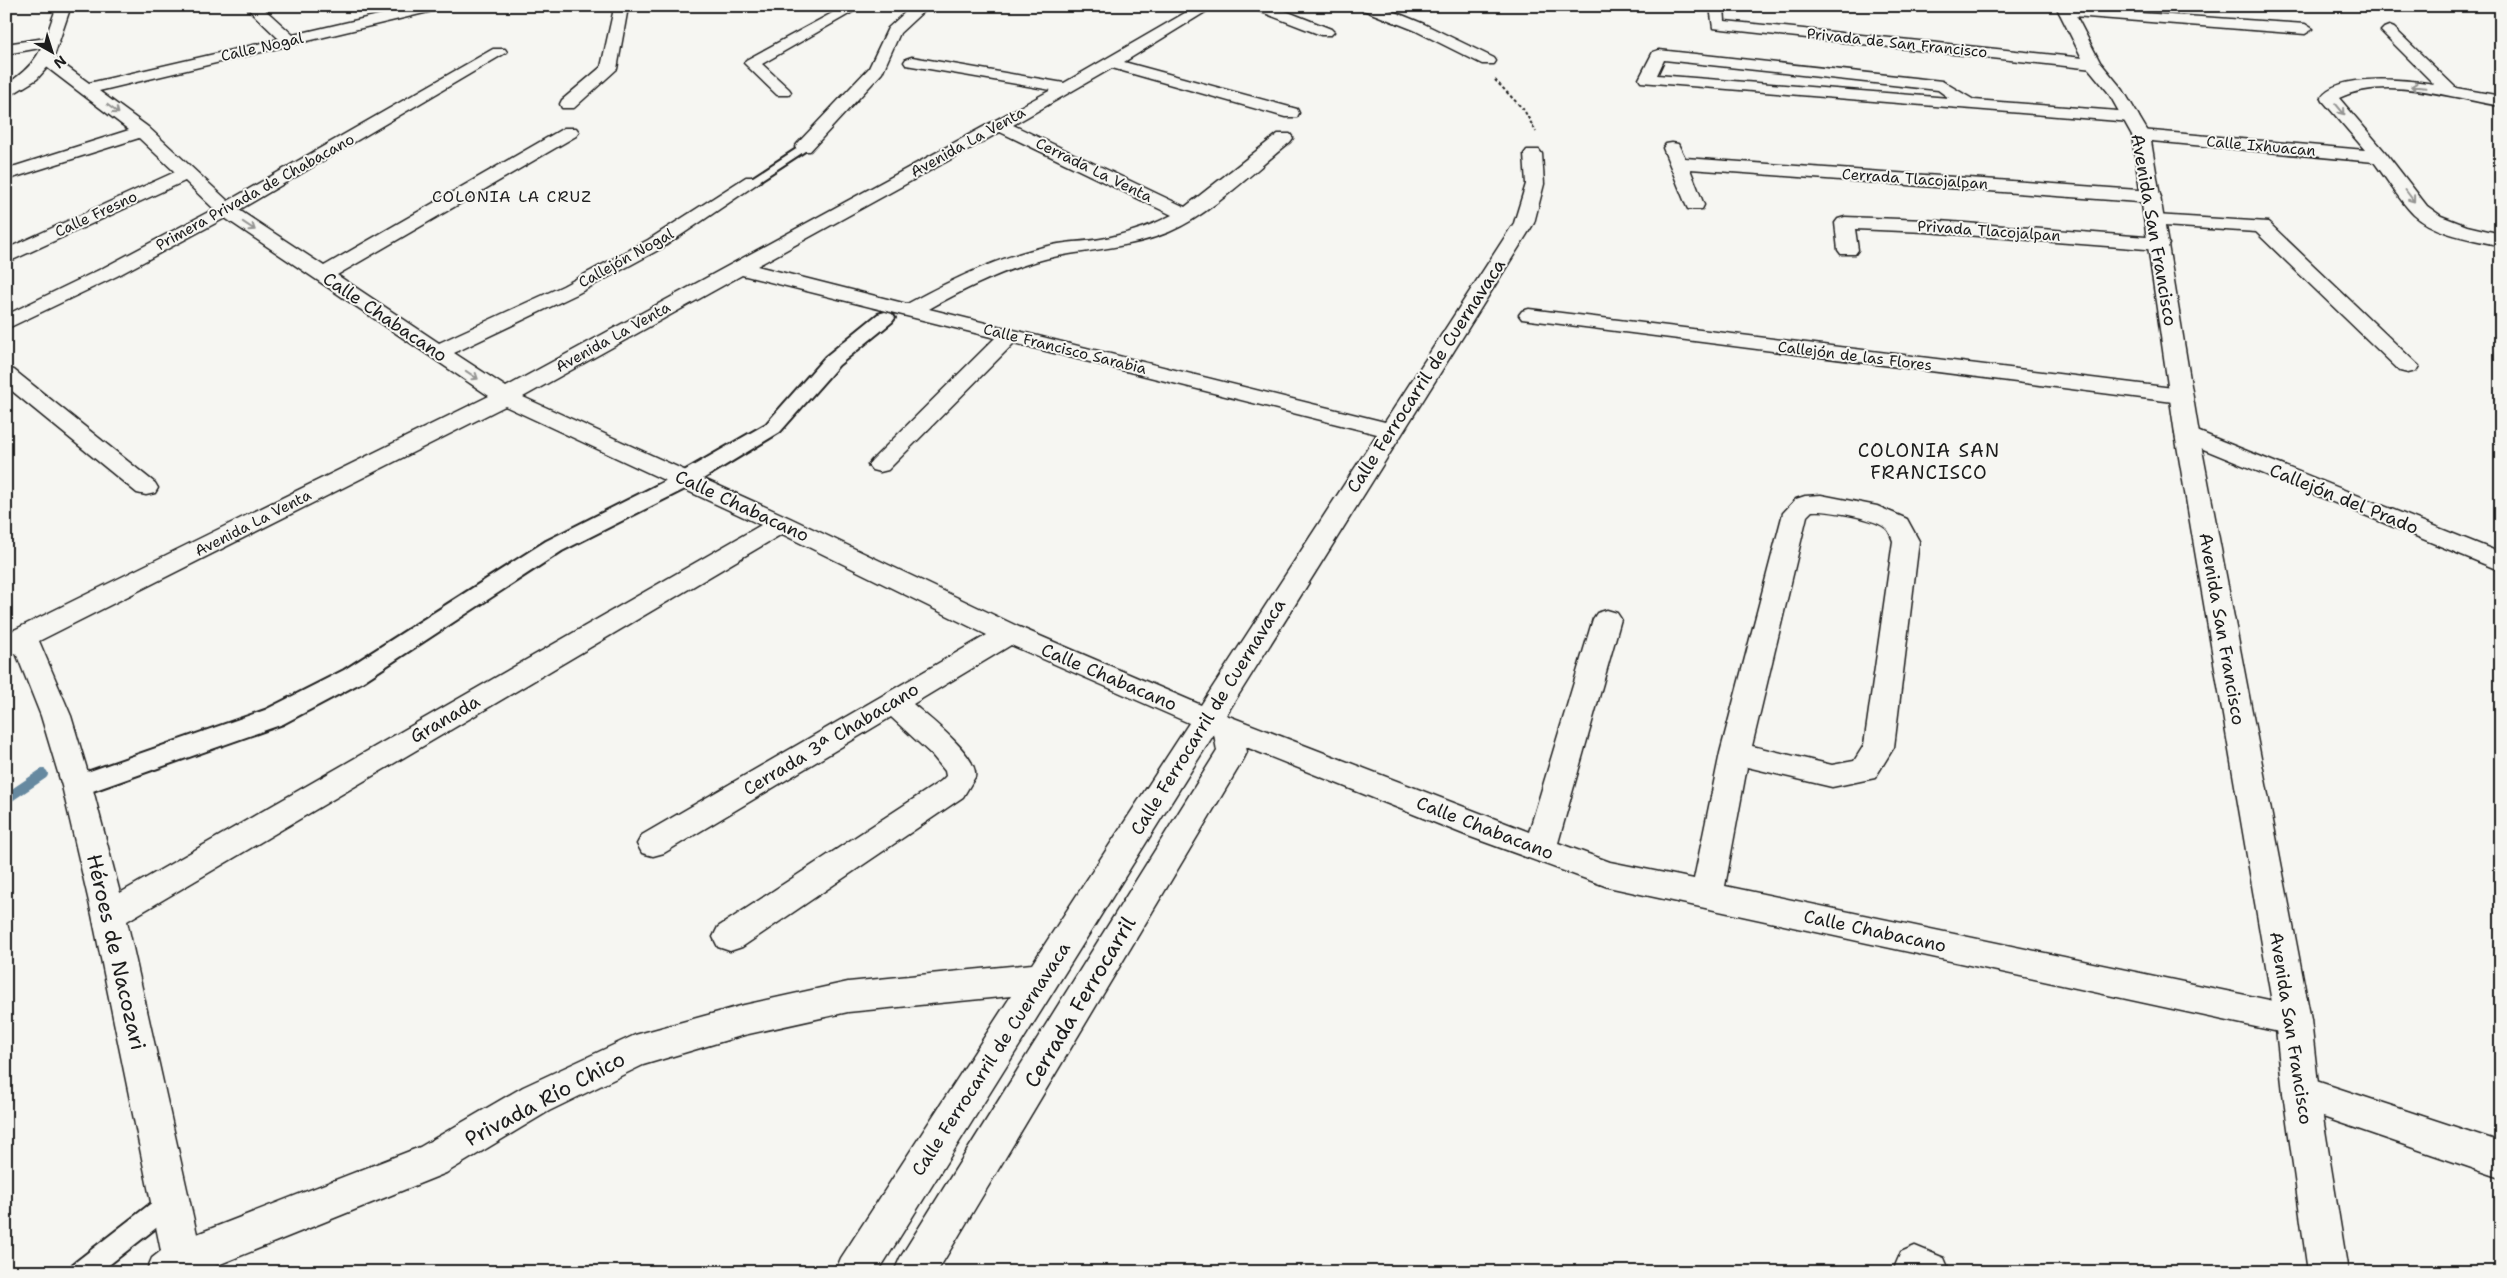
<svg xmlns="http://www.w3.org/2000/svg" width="2507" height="1278" font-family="'Shantell Sans',sans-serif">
	<rect width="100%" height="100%" fill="#f6f6f2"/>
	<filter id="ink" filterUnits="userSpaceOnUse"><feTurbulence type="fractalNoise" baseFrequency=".02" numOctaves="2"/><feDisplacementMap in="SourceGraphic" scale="10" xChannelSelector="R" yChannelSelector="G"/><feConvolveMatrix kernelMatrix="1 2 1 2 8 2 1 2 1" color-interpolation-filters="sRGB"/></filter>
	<g filter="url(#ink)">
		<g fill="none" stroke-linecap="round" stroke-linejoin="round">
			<polyline stroke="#6689a0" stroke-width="10" points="6,799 43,774"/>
			<g stroke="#1c1c1c" stroke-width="4">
				<g id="service">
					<polygon points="804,144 809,147 808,149 756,183 752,184 747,181"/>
					<polygon points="171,1191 179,1194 182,1202 179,1210 100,1272 69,1272 73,1264 163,1194"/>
				</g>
			</g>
			<g stroke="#1c1c1c" stroke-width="4">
				<polygon id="pedestrian" points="885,312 892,314 895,318 892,322 839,365 780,432 693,485 562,551 362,682 283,724 87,793 77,796 67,793 63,786 67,779 265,710 344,670 546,541 677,475 766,424 825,357 878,314"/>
			</g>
			<g stroke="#1c1c1c" stroke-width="3">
				<g id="minor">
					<path d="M245 6H261L293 35 417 6H444L437 10 99 91 148 127 228 201 493 49H505L507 52 239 210 324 266 564 128H576L579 132 576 136 337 275 439 343 563 286 648 240 746 177H758L761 181 662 248 577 294 454 353 506 387 1051 90 906 65 904 62 906 59 912 57 1064 83 1197 6H1215L1124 62 1297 109 1299 113 1297 117H1285L1112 68 1013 125 1185 207 1278 134H1290L1293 138 1290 142C1254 171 1211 214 1169 232 1133 247 1096 249 1058 256 1013 265 968 287 929 309L1385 422 1514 223 1526 184 1524 154 1527 150H1539L1542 154 1544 184 1534 223 1226 715 1529 832 1593 619 1597 613 1607 610 1617 613 1621 619 1558 843 1610 862 1694 879 1720 753 1783 513 1796 499 1805 496 1821 495 1877 506 1907 519 1919 541 1894 747 1875 778 1832 787 1747 767 1725 886 2293 1005 2305 1009 2311 1020 2305 1031 2293 1035 1608 887 1468 836 1246 747 1247 752 1243 760 937 1272H894L900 1258 1217 751 1214 734 878 1272H835L841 1258 1011 996 848 1012 744 1035 643 1065 549 1111 446 1173 208 1269 209 1272H146L152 1258 161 1251 92 915 62 786 41 716 16 653 6 655V634L489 396 225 218 117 276 6 329V315L103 268 214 209 185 181 6 263V249L175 172 139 138 6 180V169L129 130 40 62 38 59 40 56H52L89 83 279 39ZM1000 132 1172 215C1153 225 1132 232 1111 237 1092 242 1072 241 1053 245 1003 255 953 279 907 304L757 266ZM742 275 995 338 872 460 868 465 872 470 880 472 888 470 1014 343 1377 434 1201 705 1019 627 790 518 523 397ZM505 406 761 525 120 893 92 786 71 716 39 641ZM1812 511C1828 510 1877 518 1888 530 1890 533 1892 538 1893 541L1864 745 1854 761 1832 765 1752 746 1807 516ZM782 534 987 635 642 835 637 844 642 853 653 856 664 853 891 717 932 755 945 771 946 776 941 781 718 927 713 937 718 947 730 951 742 947 963 797 975 777C979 756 928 717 913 704L1011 645 1189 723 1032 964 848 982 744 1005 635 1035 523 1087 420 1147 197 1234 127 921Z"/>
					<polygon points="612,6 626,6 627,13 617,69 574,108 562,108 560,104 562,100 601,67 613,13"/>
					<polygon points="845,6 863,6 762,64 789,89 791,92 789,95 777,95 744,63 746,60"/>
					<polygon points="912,6 929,6 900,33 882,73 810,151 798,151 795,147 798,143 869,68 888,28"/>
					<polygon points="1252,6 1273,6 1331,29 1334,32 1331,35 1321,35 1254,9"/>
					<polygon points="1359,6 1380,6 1424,24 1494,58 1496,61 1494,64 1482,64 1414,30 1361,9"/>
					<polygon points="1724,6 1725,21 2093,59 2101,64 2093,69 1713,28 1710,7"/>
					<polygon points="2066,8 2305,24 2313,29 2305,34 2061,15 2059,12 2061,9"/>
					<path d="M2389 26 2394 28 2456 88 2501 96V106C2450 98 2388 75 2339 98L2386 153 2427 206 2441 216 2467 226 2501 234V246C2473 239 2436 235 2414 215 2399 200 2387 179 2374 162L2141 140 2135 139 2132 135 2135 131 2141 130 2365 150 2323 101 2321 97C2338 72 2408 80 2434 84L2381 31 2384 28Z"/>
					<polygon points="52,37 57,39 60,42 57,45 6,54 6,44"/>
					<path d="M1659 50 1942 81 1974 100 2131 112 2137 113 2139 117 2137 121 2131 122 1641 82 1639 79 1653 52ZM1664 60 1938 90 1949 98 1657 75Z"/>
					<polygon points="1672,143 1678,144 1685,158 2152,191 2159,193 2161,197 2159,201 2152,203 1690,169 1704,205 1702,209 1688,209 1686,205 1663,148 1666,144"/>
					<polygon points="2155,215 2268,222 2419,366 2416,371 2408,373 2400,371 2256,232 2148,225 2145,221 2148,217"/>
					<polygon points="1845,217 1926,220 2159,238 2166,240 2169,244 2166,248 2159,250 1926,232 1855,229 1858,250 1855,254 1841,254 1838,250 1835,223 1838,219"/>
					<polygon points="1529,309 2181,389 2189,391 2192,396 2189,401 2181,403 1522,319 1519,315 1522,311"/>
					<polygon points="6,368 14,370 155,483 158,488 155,493 146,495 137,493 6,386"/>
					<polygon points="2187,427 2501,553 2501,571 2179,439 2175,434 2179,429"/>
					<polygon points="2301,1076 2501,1142 2501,1178 2288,1105 2283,1093 2288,1081"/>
					<polygon points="1915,1246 1944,1258 1950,1272 1897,1272 1895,1266 1901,1252"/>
				</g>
			</g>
			<g stroke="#1c1c1c" stroke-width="3">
				<g id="tertiary">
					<path d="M57 6H71L52 62 37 79 6 98V85C43 60 42 46 57 6Z"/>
					<polygon points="2056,6 2071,6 2100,62 2123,90 2150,135 2199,434 2311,1020 2319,1093 2348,1272 2308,1272 2283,1093 2275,1020 2175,434 2132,135 2108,92 2085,64"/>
				</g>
			</g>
			<polyline stroke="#1c1c1c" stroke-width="2" stroke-dasharray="3 2.5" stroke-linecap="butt" points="1495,80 1524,110 1536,132"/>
			<use href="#service" fill="#f6f6f2" fill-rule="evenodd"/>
			<use href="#pedestrian" fill="#f6f6f2" fill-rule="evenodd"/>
			<use href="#minor" fill="#f6f6f2" fill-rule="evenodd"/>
			<use href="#tertiary" fill="#f6f6f2" fill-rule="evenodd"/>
		</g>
		<defs><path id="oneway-shaft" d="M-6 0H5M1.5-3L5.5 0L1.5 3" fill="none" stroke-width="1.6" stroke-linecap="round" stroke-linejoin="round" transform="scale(1.25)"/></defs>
		<g stroke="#949492">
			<use href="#oneway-shaft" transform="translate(2418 87) rotate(-174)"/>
			<use href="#oneway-shaft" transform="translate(113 109) rotate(37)"/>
			<use href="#oneway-shaft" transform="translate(2340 109) rotate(50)"/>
			<use href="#oneway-shaft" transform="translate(2410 196) rotate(53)"/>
			<use href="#oneway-shaft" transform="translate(249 226) rotate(34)"/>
			<use href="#oneway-shaft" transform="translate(472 375) rotate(34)"/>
		</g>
	</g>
	<g text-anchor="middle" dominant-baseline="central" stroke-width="4" stroke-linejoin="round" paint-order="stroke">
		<g font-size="15" fill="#1c1c1c" stroke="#f6f6f2">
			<text transform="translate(1897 43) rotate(6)">Privada de San Francisco</text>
			<text transform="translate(262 47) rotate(-13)">Calle Nogal</text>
			<text transform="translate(968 142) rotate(-29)">Avenida La Venta</text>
			<text transform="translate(2261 146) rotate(5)">Calle Ixhuacan</text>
			<text transform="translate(1094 170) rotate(26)">Cerrada La Venta</text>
			<text transform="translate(1915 179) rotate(4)">Cerrada Tlacojalpan</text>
			<text transform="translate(255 192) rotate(-29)">Primera Privada de Chabacano</text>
			<text transform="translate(96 214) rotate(-25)">Calle Fresno</text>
			<text transform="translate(1989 231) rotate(4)">Privada Tlacojalpan</text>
			<text transform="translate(626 258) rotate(-29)">Callejón Nogal</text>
			<text transform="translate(613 337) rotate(-29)">Avenida La Venta</text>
			<text transform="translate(1065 349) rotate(14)">Calle Francisco Sarabia</text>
			<text transform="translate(1855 356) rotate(7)">Callejón de las Flores</text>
			<text transform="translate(253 523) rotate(-27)">Avenida La Venta</text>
		</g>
		<g font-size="16" letter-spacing="1" fill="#1c1c1c" stroke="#f6f6f2">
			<text x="512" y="196">COLONIA LA CRUZ</text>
		</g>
		<g font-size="18" fill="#1c1c1c" stroke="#f6f6f2">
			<text transform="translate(2154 230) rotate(80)">Avenida San Francisco</text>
			<text transform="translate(385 317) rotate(34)">Calle Chabacano</text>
			<text transform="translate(1426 376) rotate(-57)">Calle Ferrocarril de Cuernavaca</text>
			<text transform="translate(2344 499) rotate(22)">Callejón del Prado</text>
			<text transform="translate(742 506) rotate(25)">Calle Chabacano</text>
			<text transform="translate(2222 629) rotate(80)">Avenida San Francisco</text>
			<text transform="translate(1109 677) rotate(23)">Calle Chabacano</text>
			<text transform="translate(1208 717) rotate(-58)">Calle Ferrocarril de Cuernavaca</text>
			<text transform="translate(445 719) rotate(-30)">Granada</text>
			<text transform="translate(831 739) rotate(-31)">Cerrada 3ª Chabacano</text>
			<text transform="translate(1485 828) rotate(21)">Calle Chabacano</text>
			<text transform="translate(1875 931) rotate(12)">Calle Chabacano</text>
			<text transform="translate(2291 1028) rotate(81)">Avenida San Francisco</text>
			<text transform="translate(991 1059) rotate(-57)">Calle Ferrocarril de Cuernavaca</text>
		</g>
		<g font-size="19" letter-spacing="1" fill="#1c1c1c" stroke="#f6f6f2">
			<text x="1929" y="450">COLONIA SAN<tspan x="1929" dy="22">FRANCISCO</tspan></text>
		</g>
		<g font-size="21" fill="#1c1c1c" stroke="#f6f6f2">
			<text transform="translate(116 952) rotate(77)">Héroes de Nacozari</text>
			<text transform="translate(1080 1002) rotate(-59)">Cerrada Ferrocarril</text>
			<text transform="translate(545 1099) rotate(-28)">Privada Río Chico</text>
		</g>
	</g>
	<rect width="2507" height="1278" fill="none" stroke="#f6f6f2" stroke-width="25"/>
	<rect x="12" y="12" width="2482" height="1253" fill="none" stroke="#1c1c1c" stroke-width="2" filter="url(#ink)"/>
	<g transform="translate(52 52) rotate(141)" stroke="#f6f6f2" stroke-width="4" paint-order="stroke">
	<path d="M0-4L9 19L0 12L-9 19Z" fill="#1c1c1c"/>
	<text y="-8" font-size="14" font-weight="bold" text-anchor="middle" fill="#1c1c1c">N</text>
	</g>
</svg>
